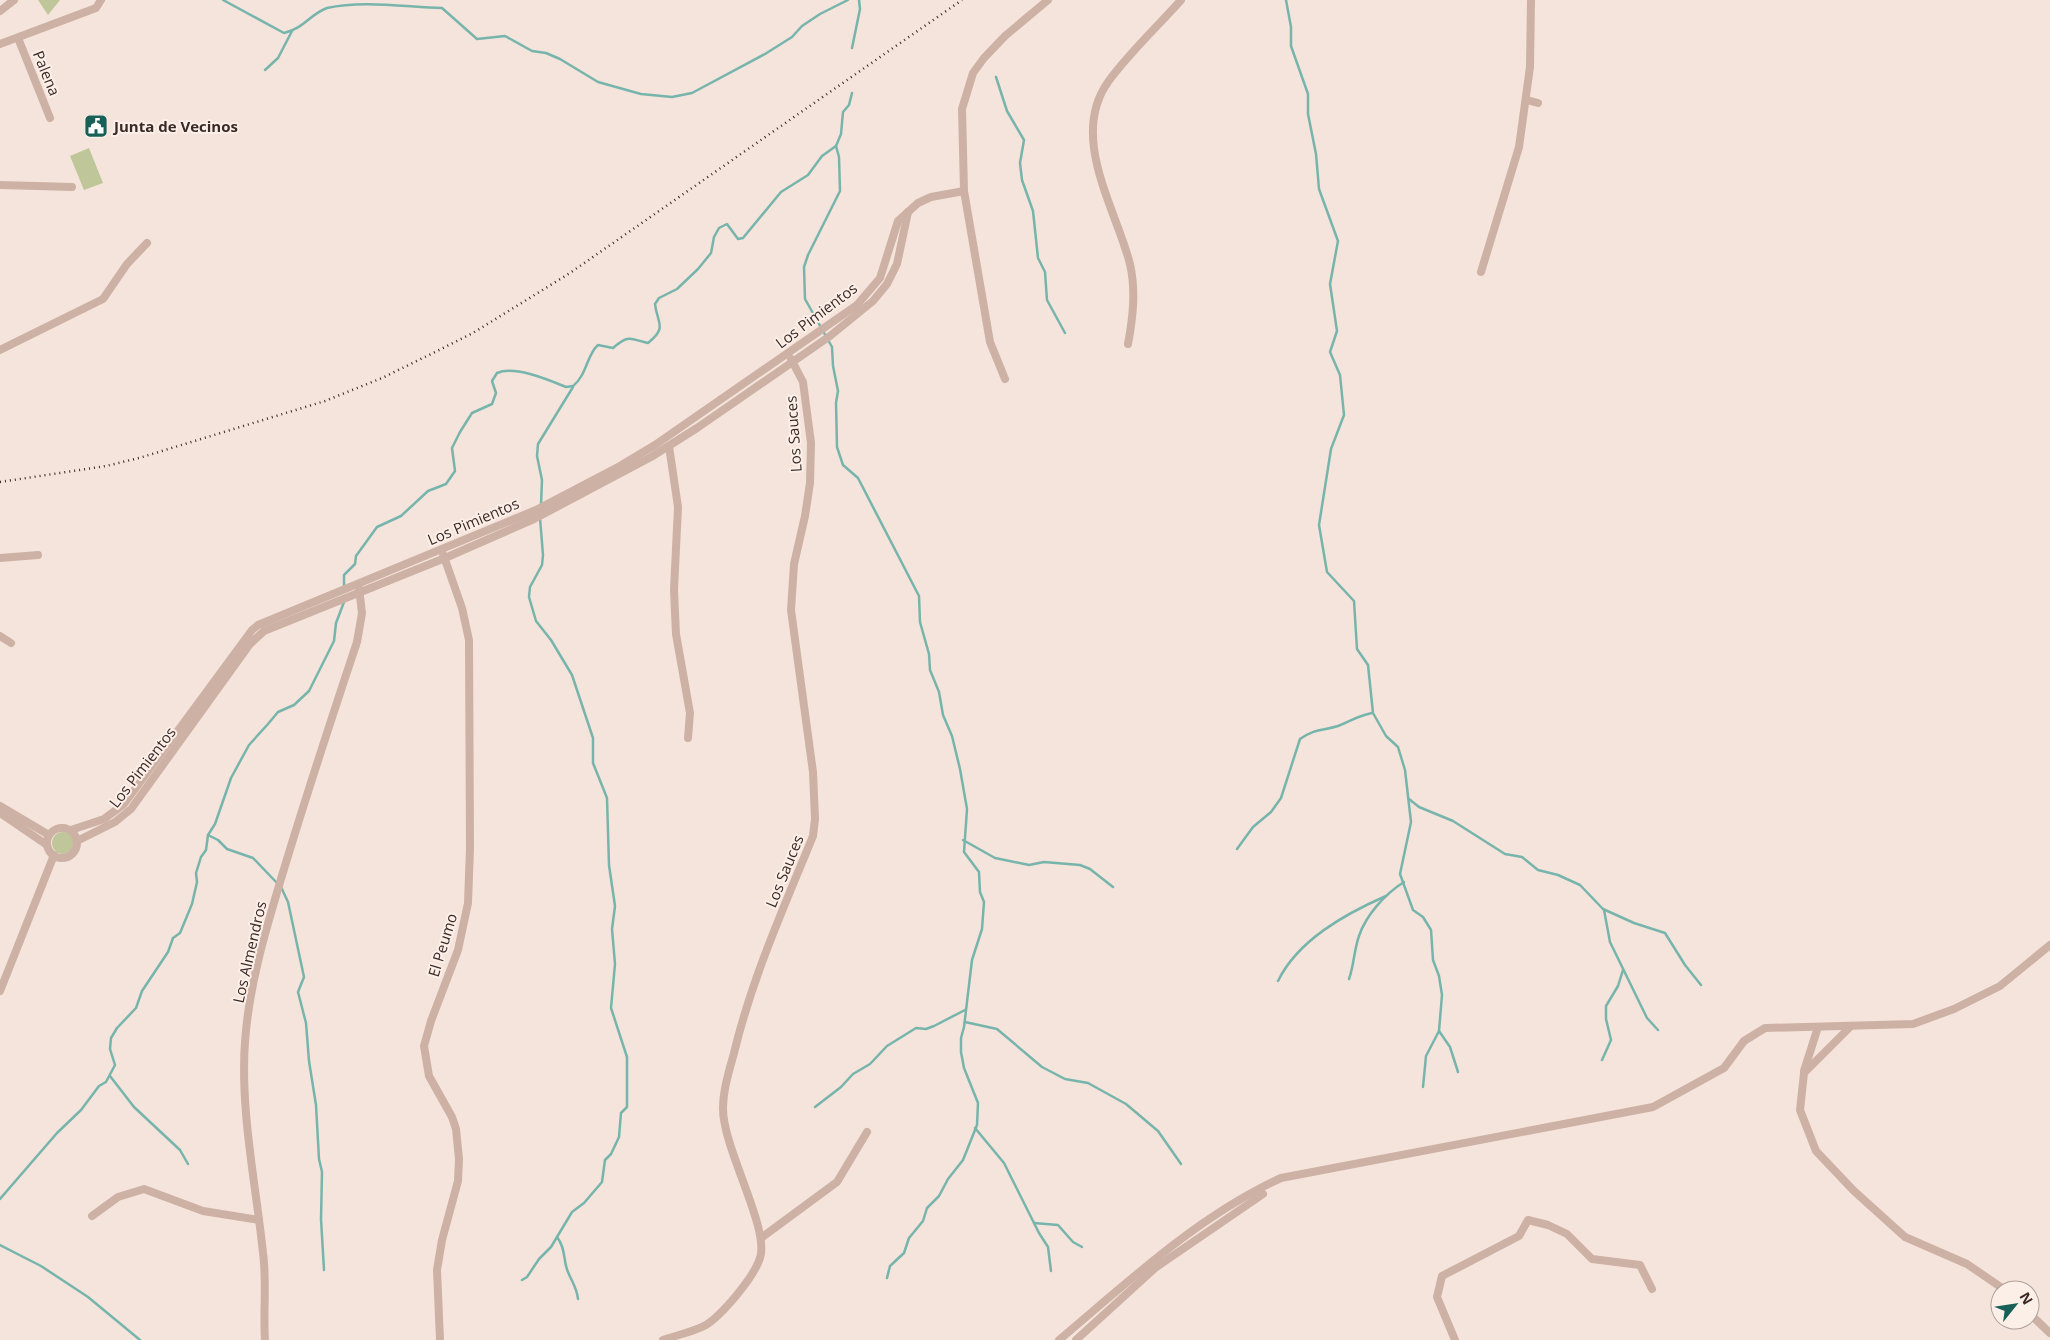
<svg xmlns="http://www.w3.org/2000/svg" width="2050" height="1340" font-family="'Open Sans',sans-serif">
	<rect width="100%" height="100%" fill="#f5e4db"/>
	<g fill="#bfc699">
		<polygon points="38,0 60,0 48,15"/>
		<polygon points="89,148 103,183 84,190 70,156"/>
		<circle cx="63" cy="843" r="11"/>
	</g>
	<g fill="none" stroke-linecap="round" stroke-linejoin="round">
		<g stroke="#77b5ac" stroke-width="2.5">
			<path d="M223 0 284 33C305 28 310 14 327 8 362 0 406 7 442 8L477 39 505 36 532 51 546 53 560 59 598 82 641 94 672 97 692 93 765 54 792 37 802 26 820 14 848 0"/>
			<polyline points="1286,0 1291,27 1291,46 1308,94 1308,114 1316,154 1319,189 1338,241 1330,284 1337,331 1330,352 1340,375 1344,415 1331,449 1319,525 1327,572 1354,601 1357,649 1368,665 1373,713 1386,736 1398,747 1405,770 1411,822 1400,874 1413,910 1423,917 1431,930 1433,960 1439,976 1442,995 1439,1031 1426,1056 1423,1087"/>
			<polyline points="852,48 860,9 859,0"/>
			<polyline points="265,70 278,58 292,31"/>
			<polyline points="996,77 1007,111 1024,140 1020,163 1022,180 1033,211 1038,258 1045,272 1047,300 1065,333"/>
			<polyline points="836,146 839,157 840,191 808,255 804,267 805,299 832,347 833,366 838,391 836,403 837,447 843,465 858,478 919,596 920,622 929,654 930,670 939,692 943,715 952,736 960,769 967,809 964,852 979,872 980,892 984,902 982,929 972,960 964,1027 961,1038 961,1052 964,1068 978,1103 977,1125 963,1160 948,1179 939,1196 927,1208 923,1221 909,1238 904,1253 890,1266 887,1278"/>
			<polyline points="541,505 542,480 537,456 538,444 573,387"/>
			<path d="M344 586V575L355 564 356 556 377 527 401 516 428 491 446 484 455 471 452 448 460 432 472 413 492 404 496 393 492 381 497 373C514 365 549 380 566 387L573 386C587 375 587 354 598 345L613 348C629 334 630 339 648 343 668 327 657 323 655 304L659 298 677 289 698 269 711 253 714 237 719 228 727 224 738 239 743 238 781 192 808 175 822 156 836 146 841 134 843 112 849 105 852 93"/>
			<polyline points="1409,799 1419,807 1453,821 1505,854 1522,857 1538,870 1558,875 1580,885 1603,909 1634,923 1665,933 1685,965 1701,985"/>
			<polyline points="208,835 218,840 227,849 253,858 277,883"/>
			<polyline points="963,840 995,858 1029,865 1044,862 1080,865 1090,869 1113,887"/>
			<path d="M1237 849 1253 827 1271 812 1281 798 1300 739C1316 728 1322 731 1338 726 1351 721 1357 716 1372 713"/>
			<polyline points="281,887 288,902 304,977 298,992 306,1023 309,1061 316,1105 319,1159 322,1172 321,1219 324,1270"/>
			<polyline points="1604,910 1610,942 1647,1018 1658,1030"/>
			<path d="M1349 979C1354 965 1354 950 1359 936 1366 915 1385 894 1404 882"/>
			<path d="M1278 981C1298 940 1345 914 1386 896"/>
			<polyline points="965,1022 997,1029 1042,1067 1065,1079 1088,1083 1126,1104 1158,1131 1181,1164"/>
			<polyline points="1439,1031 1450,1047 1458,1072"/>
			<polyline points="1602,1060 1611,1040 1606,1019 1606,1006 1618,986 1623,970"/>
			<polyline points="110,1076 134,1107 180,1150 188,1164"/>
			<polyline points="815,1107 841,1087 853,1074 870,1064 887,1046 916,1028 926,1029 934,1026 965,1010"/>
			<polyline points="975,1128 1004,1163 1039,1233 1048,1247 1051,1271"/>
			<polyline points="0,1199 57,1133 81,1110 99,1086 106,1082 115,1065 110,1049 111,1038 117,1028 136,1008 142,991 168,952 173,938 180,933 192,904 197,882 196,873 201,857 206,850 208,835 215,824 231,778 249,745 268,724 278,712 294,705 309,691 334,641 336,623 344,602"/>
			<polyline points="1034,1223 1058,1225 1073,1242 1082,1247"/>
			<path d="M557 1237C566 1248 563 1261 568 1272 572 1282 577 1288 578 1299"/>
			<polyline points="0,1245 41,1266 88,1297 140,1340"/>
			<polyline points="522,1280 527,1277 539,1259 551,1247 572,1212 584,1203 602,1182 605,1160 611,1154 619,1137 621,1113 627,1107 627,1057 611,1008 615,964 612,929 615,906 609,865 607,798 593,763 593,738 572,675 551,640 536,621 529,597 530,587 542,565 543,555 540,518"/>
		</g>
		<g stroke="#ceb1a5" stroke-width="8">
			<polyline points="0,11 14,0"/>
			<polyline points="18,38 50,118"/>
			<polyline points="0,44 96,8 101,0"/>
			<polyline points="1527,100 1538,103"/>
			<polyline points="0,185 72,187"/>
			<polyline points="1481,272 1519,147 1530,67 1531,0"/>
			<path d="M1128 344C1133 317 1136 291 1130 264 1116 209 1069 137 1108 82 1127 55 1159 25 1181 0"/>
			<polyline points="0,350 103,299 127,264 147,243"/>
			<polyline points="1005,379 990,342 964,191 962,109 973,73 984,58 1005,36 1048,0"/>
			<polyline points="669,446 678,507 674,590 676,634 690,713 688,738"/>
			<polyline points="0,558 38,555"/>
			<polyline points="0,636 11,643"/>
			<polyline points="0,806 49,835"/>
			<polyline points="0,813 47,845"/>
			<circle cx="62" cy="843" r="15"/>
			<polyline points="71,830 104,819 124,804 252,630 258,625 536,510 620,466 655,445 857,305 880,278 898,221 918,203 931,197 964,191"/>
			<polyline points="77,841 115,822 131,809 250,644 264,631 445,558 534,519 651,457 697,428 830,336 873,301 887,284 897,264 908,212"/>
			<polyline points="0,991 54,855"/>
			<polyline points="1851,1026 1804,1073 1800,1110 1816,1151 1854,1191 1905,1237 1967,1264 2005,1290"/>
			<polyline points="1804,1071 1818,1027"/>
			<polyline points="92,1216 118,1197 144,1189 203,1211 259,1220"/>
			<polyline points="761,1238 837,1182 867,1132"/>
			<polyline points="2030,1314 2050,1333"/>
			<path d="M265 1340C263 1311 267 1282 263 1253 256 1185 240 1111 245 1042 249 983 267 926 284 869 307 793 332 717 357 642L362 613 359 588"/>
			<polyline points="440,1340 437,1270 442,1240 458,1181 459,1159 456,1129 452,1117 429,1076 424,1046 431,1021 458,950 468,903 470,848 469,640 462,608 443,554"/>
			<path d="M663 1340C677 1335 693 1332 706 1325 723 1314 754 1277 760 1258 770 1229 723 1148 723 1109 723 1090 729 1071 734 1053 752 978 784 907 813 836L815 819 813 772 791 610 794 564 805 516 810 483 811 443 803 382 791 359"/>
			<path d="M1059 1340C1128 1282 1198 1216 1281 1178L1653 1107 1724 1068 1744 1041 1765 1028 1913 1024 1954 1009 2000 986 2050 945"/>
			<polyline points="1076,1340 1155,1268 1263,1194"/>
			<polyline points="1455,1340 1437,1297 1442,1276 1519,1236 1528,1220 1548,1225 1567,1234 1592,1259 1640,1265 1652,1289"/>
		</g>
		<polyline stroke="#392a27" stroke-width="2.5" stroke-dasharray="1 4" stroke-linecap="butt" points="0,482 106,466 139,458 325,401 382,378 427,356 473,333 570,273 962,0"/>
	</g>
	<defs>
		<g id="civic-square" transform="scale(1.25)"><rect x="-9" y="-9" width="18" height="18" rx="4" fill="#186057" stroke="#fcefe8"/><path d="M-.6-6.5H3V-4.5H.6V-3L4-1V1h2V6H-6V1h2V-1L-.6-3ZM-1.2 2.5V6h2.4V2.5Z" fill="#fff"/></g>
	</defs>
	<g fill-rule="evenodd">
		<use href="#civic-square" x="96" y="126"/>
	</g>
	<g text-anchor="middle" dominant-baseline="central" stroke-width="4" stroke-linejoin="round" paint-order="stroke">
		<g font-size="15" fill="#392a27" stroke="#fcefe8">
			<text transform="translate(47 73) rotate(68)">Palena</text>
			<text transform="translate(816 315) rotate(-37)">Los Pimientos</text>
			<text transform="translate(793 434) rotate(-94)">Los Sauces</text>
			<text transform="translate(473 521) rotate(-23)">Los Pimientos</text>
			<text transform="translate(142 767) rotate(-52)">Los Pimientos</text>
			<text transform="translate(784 871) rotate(-68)">Los Sauces</text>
			<text transform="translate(442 945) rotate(-73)">El Peumo</text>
			<text transform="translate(249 952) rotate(-77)">Los Almendros</text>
		</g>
		<g font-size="15" font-weight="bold" fill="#392a27" stroke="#fcefe8" text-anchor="start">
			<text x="114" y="126">Junta de Vecinos</text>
		</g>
	</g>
	<g transform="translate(2015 1305) rotate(60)"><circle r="24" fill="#fcefe8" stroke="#aea09b"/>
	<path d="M0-4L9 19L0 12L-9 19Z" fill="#186057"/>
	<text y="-8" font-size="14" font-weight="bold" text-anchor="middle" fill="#392a27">N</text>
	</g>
</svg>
